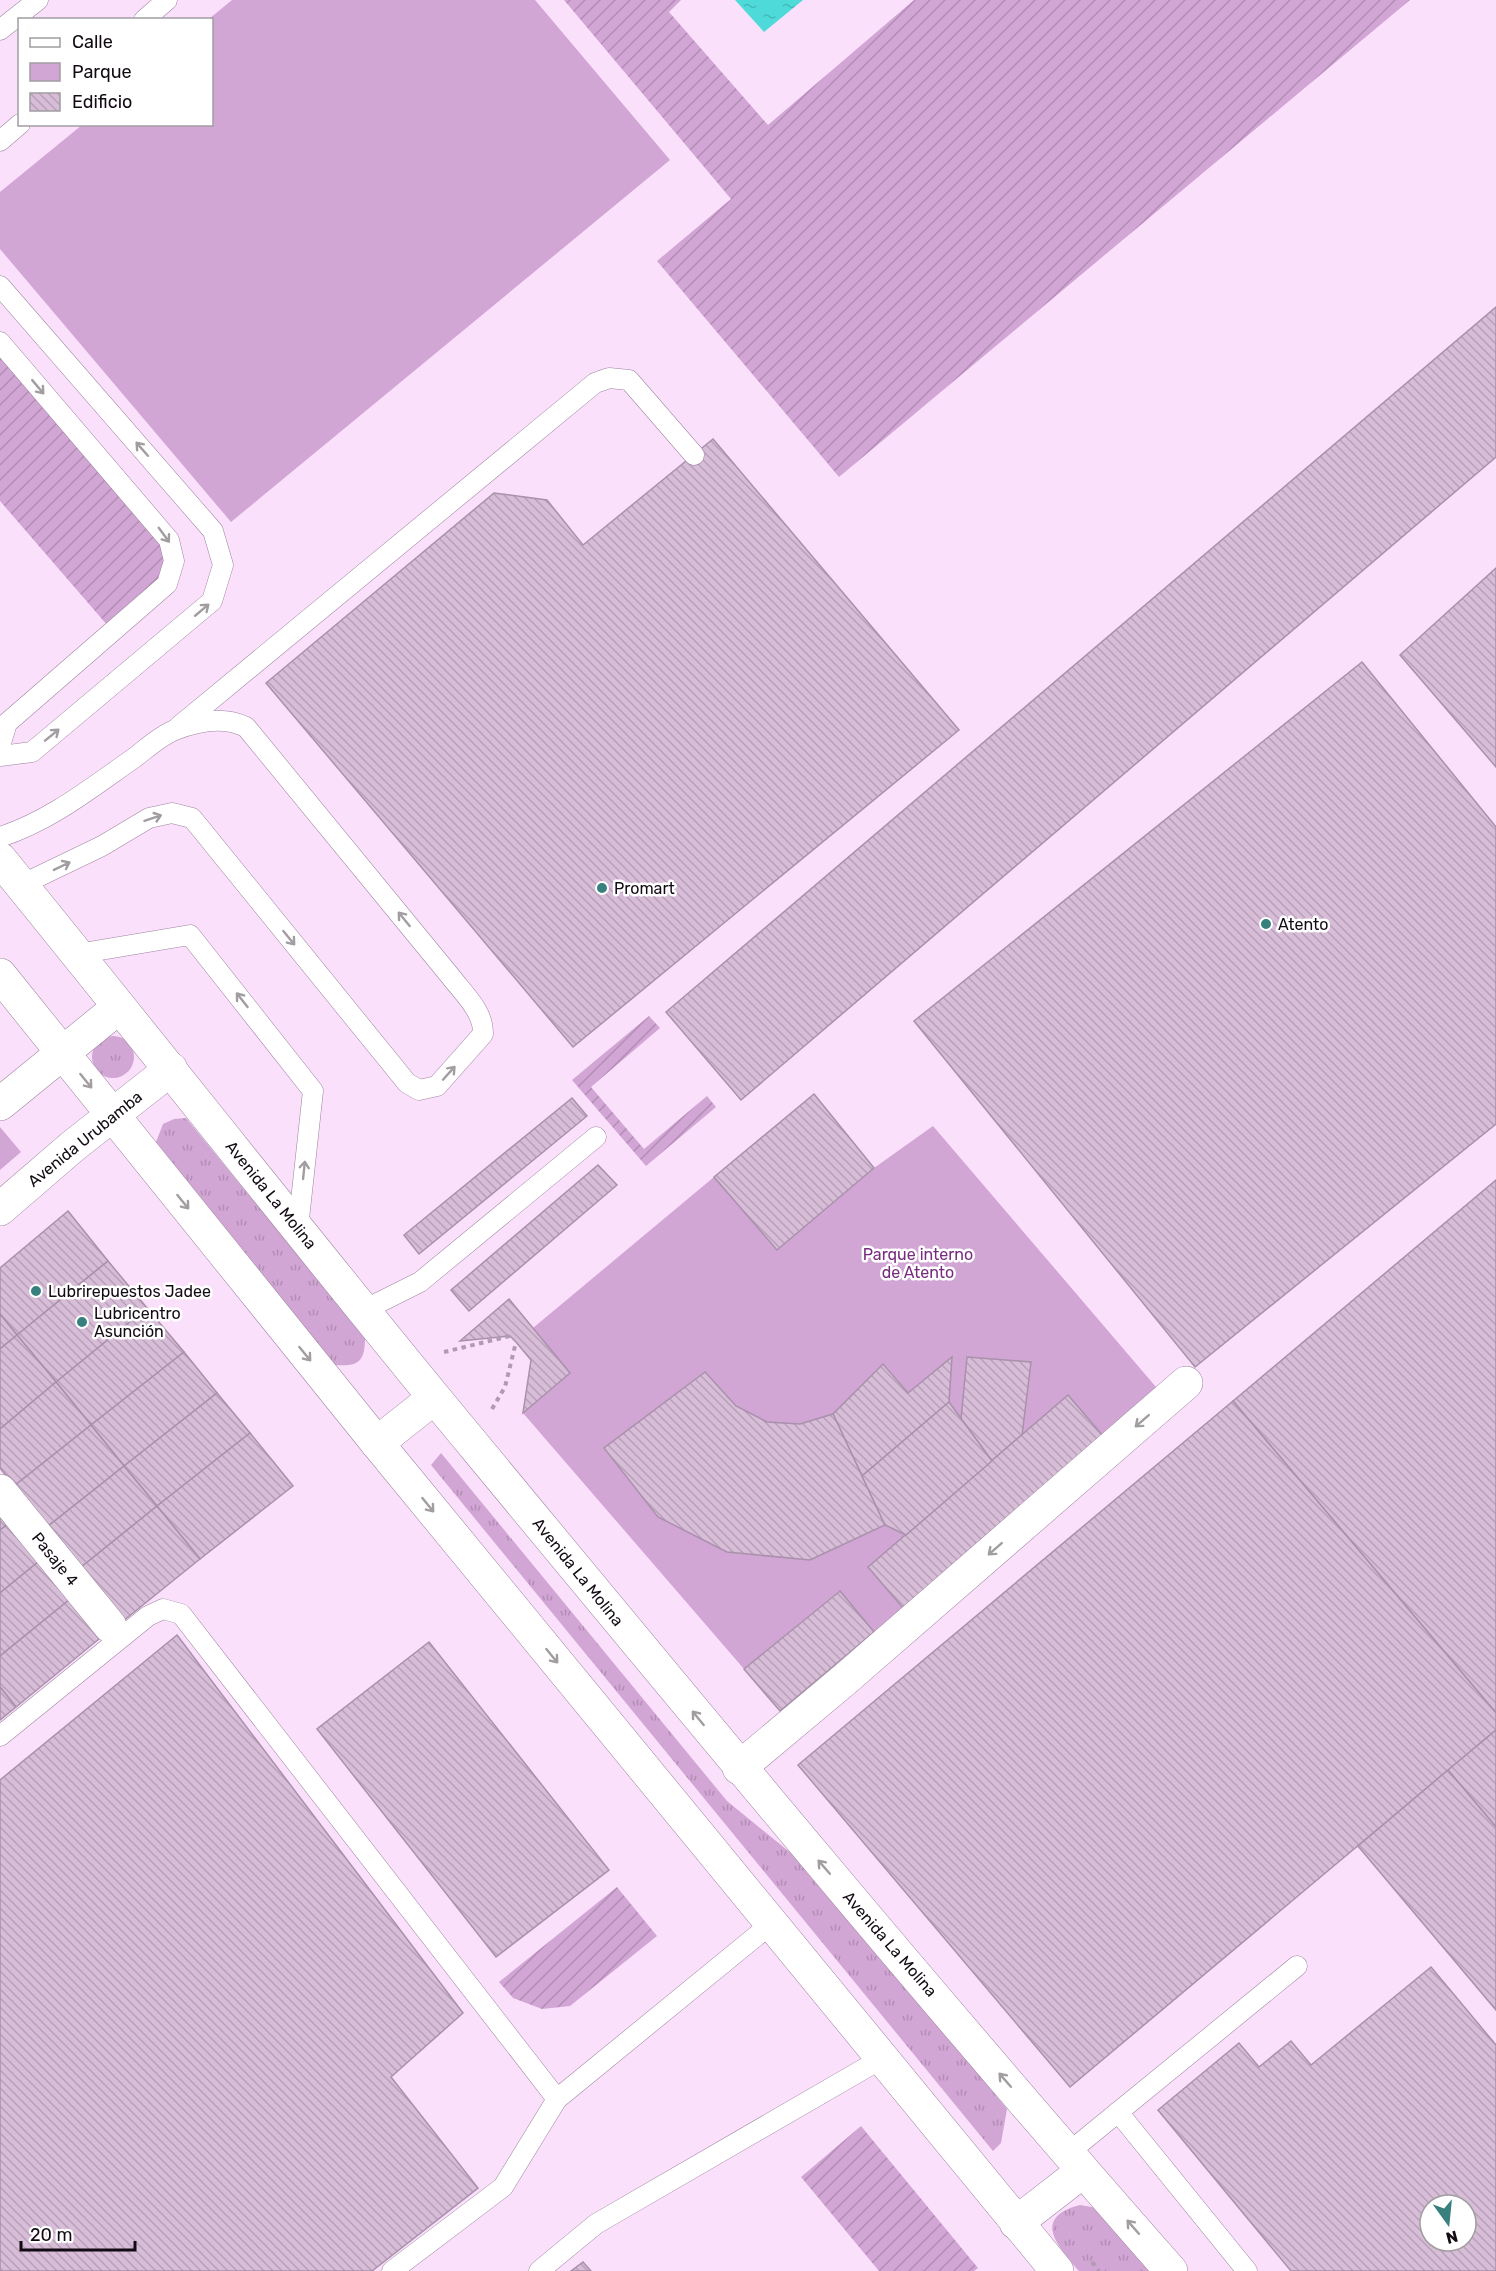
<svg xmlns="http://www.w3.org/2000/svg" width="1496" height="2271" font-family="Rubik,sans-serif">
	<defs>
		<pattern id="grass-tufts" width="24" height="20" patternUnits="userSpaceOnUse" patternTransform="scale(1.5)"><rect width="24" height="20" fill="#d1a5d4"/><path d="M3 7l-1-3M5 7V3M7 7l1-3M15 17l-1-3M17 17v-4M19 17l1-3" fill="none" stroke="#b38db5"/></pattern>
		<pattern id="garden-furrows" width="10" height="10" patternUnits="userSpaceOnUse" patternTransform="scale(1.5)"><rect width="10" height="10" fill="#d1a5d4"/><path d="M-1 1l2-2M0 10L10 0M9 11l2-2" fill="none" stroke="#b38db5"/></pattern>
		<pattern id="water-ripples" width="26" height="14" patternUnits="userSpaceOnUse" patternTransform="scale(1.5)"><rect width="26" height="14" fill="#4ddad8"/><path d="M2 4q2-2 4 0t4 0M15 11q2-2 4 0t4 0" fill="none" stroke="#42bab8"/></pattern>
		<pattern id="building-back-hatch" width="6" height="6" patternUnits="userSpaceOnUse" patternTransform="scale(1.5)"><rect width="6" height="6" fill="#d7bdd8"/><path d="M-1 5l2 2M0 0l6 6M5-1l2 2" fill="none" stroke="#b8a1b8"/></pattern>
	</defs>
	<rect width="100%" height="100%" fill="#fbe0fc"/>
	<g fill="url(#grass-tufts)">
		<circle cx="113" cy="1057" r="21"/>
		<path d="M186 1118 365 1337C365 1361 359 1367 335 1365L156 1142 163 1124 174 1119Z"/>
		<polygon points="441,1453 727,1801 808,1867 1007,2109 1001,2143 993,2151 431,1465"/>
		<path d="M1080 2205 1097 2208 1149 2271H1079C1058 2246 1031 2218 1080 2205Z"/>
	</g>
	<g fill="#d1a5d4">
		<polygon points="232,0 535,0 670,160 231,522 0,249 0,192 82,125 212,124 212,20 209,19"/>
		<polygon points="933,1126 1156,1387 1103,1436 1068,1395 1022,1435 1031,1362 967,1357 961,1419 908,1393 883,1364 833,1414 800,1424 767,1422 736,1406 704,1372 605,1448 658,1517 727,1552 810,1560 885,1525 906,1535 868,1567 903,1608 874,1632 839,1591 744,1669 523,1413 570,1373 533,1328 714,1177 777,1250 874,1168"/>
		<polygon points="0,1127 21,1152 0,1170"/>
	</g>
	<g fill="url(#garden-furrows)">
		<polygon points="564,0 681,0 669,12 768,125 914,0 1410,0 839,477 657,261 731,199"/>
		<polygon points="0,337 170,543 165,578 108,626 0,501"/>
		<polygon points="649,1016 660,1028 591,1087 644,1149 707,1096 716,1107 646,1166 572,1080"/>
		<polygon points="617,1887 657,1936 570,2006 542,2009 513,1998 499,1982"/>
		<polygon points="861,2126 978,2268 974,2271 879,2271 801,2177"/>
	</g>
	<polygon fill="url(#water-ripples)" points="735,0 803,0 764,32"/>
	<g fill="url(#building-back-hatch)" stroke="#a991ab" stroke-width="1.5" fill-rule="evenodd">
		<polygon points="1496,307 1496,457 741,1100 666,1012"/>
		<polygon points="713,439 959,730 573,1047 266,683 494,493 547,500 583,545"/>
		<polygon points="1496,568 1496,767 1400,655"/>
		<polygon points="1362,662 1496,827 1496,1124 1195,1367 914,1021"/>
		<polygon points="814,1094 874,1168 777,1250 714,1177"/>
		<polygon points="572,1098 587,1116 419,1254 404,1235"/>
		<polygon points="598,1165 617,1185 469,1311 451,1290"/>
		<polygon points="1496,1180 1496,1713 1233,1401"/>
		<polygon points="68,1211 108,1261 17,1335 0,1314 0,1268"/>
		<polygon points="108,1261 147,1308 56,1382 17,1335"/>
		<polygon points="509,1299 570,1373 523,1413 531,1360 516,1342 510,1336 460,1341"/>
		<polygon points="147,1308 184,1352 91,1425 56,1382"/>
		<polygon points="0,1314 17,1335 0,1349"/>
		<polygon points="17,1335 56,1382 0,1429 0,1349"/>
		<polygon points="184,1352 217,1393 124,1466 91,1425"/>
		<polygon points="952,1357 949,1402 862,1476 833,1414 883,1364 908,1393"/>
		<polygon points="967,1357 1031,1362 1022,1435 992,1461 961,1419"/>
		<polygon points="705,1372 736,1406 767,1422 800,1424 833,1414 885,1525 810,1560 727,1552 658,1517 604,1448"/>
		<polygon points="56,1382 91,1425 14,1486 0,1468 0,1429"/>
		<polygon points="217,1393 250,1433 157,1506 124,1466"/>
		<polygon points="1068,1395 1103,1436 903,1608 868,1567"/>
		<polygon points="1233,1401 1496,1713 1496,1730 1070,2087 798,1765"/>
		<polygon points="949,1402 992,1461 906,1535 885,1525 862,1476"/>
		<polygon points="91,1425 124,1466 47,1527 14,1486"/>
		<polygon points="250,1433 293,1486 200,1559 157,1506"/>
		<polygon points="124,1466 157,1506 80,1568 47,1527"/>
		<polygon points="157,1506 200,1559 123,1621 80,1568"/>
		<polygon points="0,1516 7,1525 0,1530"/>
		<polygon points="7,1525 38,1562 0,1593 0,1530"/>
		<polygon points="38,1562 69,1600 0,1656 0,1593"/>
		<polygon points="840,1591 874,1632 780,1711 744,1669"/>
		<polygon points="69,1600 99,1639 16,1707 0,1687 0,1656"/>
		<polygon points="177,1635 463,2013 391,2077 478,2188 372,2271 0,2271 0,1780"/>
		<polygon points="429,1642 609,1870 496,1957 317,1729"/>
		<polygon points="0,1687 16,1707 0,1720"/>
		<polygon points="1496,1730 1496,1827 1448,1770"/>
		<polygon points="1448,1770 1496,1827 1496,2010 1358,1846"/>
		<path d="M1431 1967 1496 2045V2271H1291L1158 2110 1239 2043 1259 2067 1291 2041 1311 2065ZM1430 2205H1466V2241H1430Z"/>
		<polygon points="583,2262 591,2271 571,2271"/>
	</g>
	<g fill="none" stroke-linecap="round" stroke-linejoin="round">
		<g stroke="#9d859f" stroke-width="21">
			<g id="service">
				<polyline points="144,20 167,0"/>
				<polyline points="0,30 38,0"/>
				<polyline points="0,141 20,124"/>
				<polyline points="0,286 213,531 223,565 212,601 32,752 0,756"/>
				<polyline points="0,342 169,540 174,561 167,584 7,723 0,746"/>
				<polyline points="178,727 595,383 609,378 629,380 694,455"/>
				<path d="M0 837C50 821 91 788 134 758 146 749 161 735 175 730 198 721 224 716 246 727L451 977C464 994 484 1012 483 1034L437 1086 419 1090 407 1083 192 818 172 813 149 818 102 846 21 885"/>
				<polyline points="77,954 190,935 313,1091 298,1228"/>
				<polyline points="364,1310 420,1282 596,1137"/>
				<polyline points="0,1736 148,1616 163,1609 181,1614 557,2099"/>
				<polyline points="1118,2112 1247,2271"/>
				<polyline points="1068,2153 1297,1966"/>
				<polyline points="392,2271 503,2187 557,2099 771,1924"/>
				<polyline points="539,2271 596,2224 881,2059"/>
			</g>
		</g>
		<g stroke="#9d859f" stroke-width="34">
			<g id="minor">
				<polyline points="0,1491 110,1626"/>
				<polyline points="739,1768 843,1681 1186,1383"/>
			</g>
		</g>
		<g stroke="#9d859f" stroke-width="34">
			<g id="tertiary">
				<polyline points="0,1104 119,1007"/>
				<polyline points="0,1209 73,1146 171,1069"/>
			</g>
		</g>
		<g stroke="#9d859f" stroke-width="34">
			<g id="secondary">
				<path d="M0 859C146 1038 288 1219 434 1397 677 1691 919 1985 1171 2271"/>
				<polyline points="0,975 377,1443 1057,2271"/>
				<polyline points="377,1443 434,1398"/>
				<polyline points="1016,2223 1083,2171"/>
			</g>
		</g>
		<g stroke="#b09bb1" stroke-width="4" stroke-dasharray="4.5 4.5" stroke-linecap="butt">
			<polyline points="444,1352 510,1336"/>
			<polyline points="492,1409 505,1387 516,1342"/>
			<polyline points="1092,2262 1099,2271"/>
		</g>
		<use href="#service" stroke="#fff" stroke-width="20"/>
		<use href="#minor" stroke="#fff" stroke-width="33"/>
		<use href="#tertiary" stroke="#fff" stroke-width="33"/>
		<use href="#secondary" stroke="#fff" stroke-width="33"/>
	</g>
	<defs><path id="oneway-shaft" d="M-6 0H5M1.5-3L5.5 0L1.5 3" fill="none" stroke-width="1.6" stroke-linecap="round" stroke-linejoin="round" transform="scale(1.5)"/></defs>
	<g stroke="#a19da1">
		<use href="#oneway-shaft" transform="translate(38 387) rotate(50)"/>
		<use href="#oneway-shaft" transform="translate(142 449) rotate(-131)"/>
		<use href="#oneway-shaft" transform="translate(164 535) rotate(54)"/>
		<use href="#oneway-shaft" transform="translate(202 610) rotate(-40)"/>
		<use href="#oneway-shaft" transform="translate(52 735) rotate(-39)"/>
		<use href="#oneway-shaft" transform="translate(153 818) rotate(-19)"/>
		<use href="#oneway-shaft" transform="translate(62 866) rotate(-26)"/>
		<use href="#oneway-shaft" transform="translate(404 919) rotate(-129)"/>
		<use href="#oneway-shaft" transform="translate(289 938) rotate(51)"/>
		<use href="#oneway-shaft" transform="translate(242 1000) rotate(-128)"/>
		<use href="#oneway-shaft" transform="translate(449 1073) rotate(-48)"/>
		<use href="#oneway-shaft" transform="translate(86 1081) rotate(51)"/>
		<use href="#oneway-shaft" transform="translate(304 1170) rotate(-84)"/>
		<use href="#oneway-shaft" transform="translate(183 1202) rotate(51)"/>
		<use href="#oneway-shaft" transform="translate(305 1354) rotate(51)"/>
		<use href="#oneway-shaft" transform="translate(1142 1421) rotate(139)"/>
		<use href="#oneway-shaft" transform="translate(428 1505) rotate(51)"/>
		<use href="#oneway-shaft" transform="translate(995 1549) rotate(139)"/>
		<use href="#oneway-shaft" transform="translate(552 1656) rotate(51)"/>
		<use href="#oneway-shaft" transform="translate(698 1718) rotate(-129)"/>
		<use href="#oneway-shaft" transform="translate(824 1867) rotate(-131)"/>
		<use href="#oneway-shaft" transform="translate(1005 2080) rotate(-131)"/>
		<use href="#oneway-shaft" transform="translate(1133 2227) rotate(-131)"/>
	</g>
	<g fill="#37807e" stroke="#fff" stroke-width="2">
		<circle cx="602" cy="888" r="6"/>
		<circle cx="1266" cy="924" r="6"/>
		<circle cx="36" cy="1291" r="6"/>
		<circle cx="82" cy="1322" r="6"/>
	</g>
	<g text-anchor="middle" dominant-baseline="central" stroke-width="5" stroke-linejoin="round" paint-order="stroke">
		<g font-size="16" fill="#130b14" stroke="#fff" text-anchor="start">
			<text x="614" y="888">Promart</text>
			<text x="1278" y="924">Atento</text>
			<text x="48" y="1291">Lubrirepuestos Jadee</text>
			<text x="94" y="1313">Lubricentro<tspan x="94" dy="18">Asunción</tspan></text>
		</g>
		<g font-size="16" fill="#130b14" stroke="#fff">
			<text transform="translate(85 1139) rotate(-39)">Avenida Urubamba</text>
			<text transform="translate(271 1195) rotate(51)">Avenida La Molina</text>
			<text transform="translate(55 1559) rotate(51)">Pasaje 4</text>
			<text transform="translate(578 1572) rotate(51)">Avenida La Molina</text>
			<text transform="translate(890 1944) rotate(49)">Avenida La Molina</text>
		</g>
		<g font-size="16" fill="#772c7e" stroke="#fff">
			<text x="918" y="1254">Parque interno<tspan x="918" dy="18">de Atento</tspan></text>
		</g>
	</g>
	<rect x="18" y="18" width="195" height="108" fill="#ffffff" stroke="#a19da1" stroke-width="1.5"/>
	<rect x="30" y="38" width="30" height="9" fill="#ffffff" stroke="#a19da1" stroke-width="1.5"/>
	<text x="72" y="48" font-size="18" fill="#130b14">Calle</text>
	<rect x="30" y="63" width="30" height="18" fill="#d1a5d4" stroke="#a19da1" stroke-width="1.5"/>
	<text x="72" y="78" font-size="18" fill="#130b14">Parque</text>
	<rect x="30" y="93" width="30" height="18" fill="url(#building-back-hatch)" stroke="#a19da1" stroke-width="1.5"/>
	<text x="72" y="108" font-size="18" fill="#130b14">Edificio</text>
	<g transform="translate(1448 2223) rotate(165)"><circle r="28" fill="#ffffff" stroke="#a19da1" stroke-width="1.5"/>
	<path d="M0-4.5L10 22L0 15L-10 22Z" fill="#37807e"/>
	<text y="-9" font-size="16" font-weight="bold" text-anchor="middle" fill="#130b14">N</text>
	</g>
	<path d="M21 2241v9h114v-9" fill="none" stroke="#130b14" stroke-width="3"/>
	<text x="30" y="2241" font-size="18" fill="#130b14" stroke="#ffffff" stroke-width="4.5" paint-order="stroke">20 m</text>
</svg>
